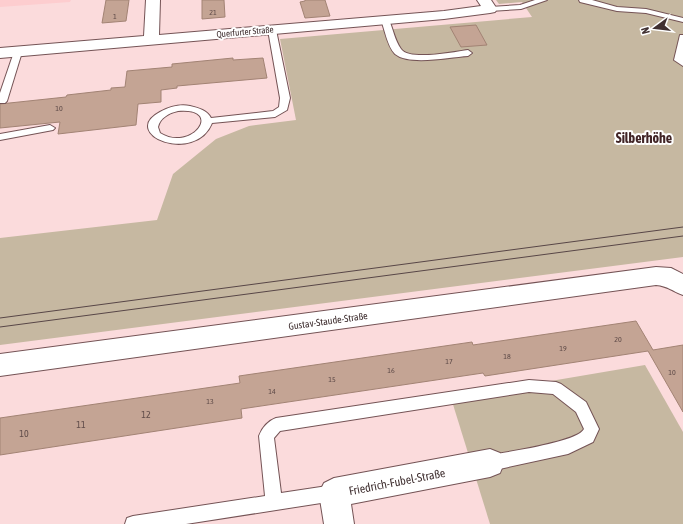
<svg xmlns="http://www.w3.org/2000/svg" width="683" height="524" font-family="'Asap Condensed',sans-serif">
	<rect width="100%" height="100%" fill="#fbdbdc"/>
	<polygon fill="#fdcdcf" points="0,0 71,0 70,2 0,7"/>
	<g fill="#c6b8a1">
		<polygon points="496,0 683,0 683,257 0,345 0,238 157,220 173,174 216,139 249,126 296,120 280,39 532,17 522,2 499,4"/>
		<polygon points="645,365 683,432 683,524 490,524 451,398"/>
	</g>
	<g fill="#c4a494" stroke="#a28374">
		<polygon points="106,0 129,0 126,21 102,23"/>
		<polygon points="202,0 224,0 225,17 202,19"/>
		<polygon points="305,0 325,0 330,16 305,18 300,2 305,1"/>
		<polygon points="476,25 487,45 461,47 450,27"/>
		<polygon points="233,58 233,60 263,58 267,78 177,86 177,88 161,90 161,102 138,104 136,125 58,134 60,122 0,128 0,104 66,97 67,95 111,90 111,88 125,87 127,71 172,67 172,64"/>
		<polygon points="636,321 653,350 683,345 683,412 648,351 485,376 483,373 241,409 242,418 0,455 0,418 240,383 239,376 472,342 473,345"/>
	</g>
	<g fill="none" stroke-linecap="round" stroke-linejoin="round">
		<g stroke="#745355" stroke-width="2">
			<g id="lane">
				<polygon points="535,0 547,0 521,9 490,11 486,9 490,7 520,5"/>
				<polygon points="579,0 592,0 617,7 646,9 683,18 683,22 646,13 617,11 580,2"/>
				<path d="M382 18H388L389 20C393 29 395 41 401 49 409 61 454 52 468 50L472 53 468 56C451 57 409 66 395 54 387 46 385 30 381 20Z"/>
				<path d="M269 28H272L276 30 290 98 287 110 275 117 212 123C195 165 119 134 160 112 169 107 180 104 190 106 198 108 207 110 211 118L273 111 279 107 280 98 268 30ZM178 111C225 107 192 153 160 133L158 127C160 118 169 113 178 111Z"/>
				<polygon points="680,35 683,35 683,66 674,60"/>
				<polygon points="18,49 22,52 7,101 5,103 0,103 0,93 14,52"/>
				<polygon points="50,125 55,128 53,130 0,140 0,134"/>
				<path d="M529 380 556 382 561 384 586 402 599 429 593 442 568 454 490 471 485 468 482 463 485 458 490 455C507 452 578 442 584 429L576 412 553 394 529 392 280 431 274 438 281 493 334 485 340 487 342 493 340 499 334 501 186 524H125L127 518 133 516 265 496 259 436C262 428 268 421 276 418Z"/>
			</g>
		</g>
		<g stroke="#745355" stroke-width="2">
			<g id="street">
				<polygon points="146,0 160,0 159,35 444,11 481,6 477,0 491,0 497,9 495,12 490,13 444,19 0,58 0,48 144,36"/>
				<path d="M656 267 671 268 683 274V295C672 291 668 286 656 285L0 376V354Z"/>
				<polygon points="490,449 500,453 504,463 500,473 490,477 351,504 354,524 324,524 319,493 324,483 334,478"/>
			</g>
		</g>
		<use href="#lane" fill="#fff" fill-rule="evenodd"/>
		<use href="#street" fill="#fff" fill-rule="evenodd"/>
		<g stroke="#584647" stroke-width="1">
			<polyline points="0,318 683,227"/>
			<polyline points="0,327 683,236"/>
		</g>
	</g>
	<g text-anchor="middle" dominant-baseline="central" stroke-width="4" stroke-linejoin="round" paint-order="stroke">
		<g font-size="8" fill="#614d4a">
			<text x="213" y="12">21</text>
			<text x="115" y="16">1</text>
			<text x="59" y="108">10</text>
			<text x="618" y="339">20</text>
			<text x="563" y="348">19</text>
			<text x="507" y="356">18</text>
			<text x="449" y="361">17</text>
			<text x="391" y="370">16</text>
			<text x="672" y="372">10</text>
			<text x="332" y="379">15</text>
			<text x="272" y="391">14</text>
			<text x="210" y="401">13</text>
		</g>
		<g font-size="9" fill="#403031" stroke="#fff">
			<text transform="translate(245 32) rotate(-5)">Querfurter Straße</text>
		</g>
		<g font-size="10" fill="#403031" stroke="#fff">
			<text transform="translate(328 321) rotate(-8)">Gustav-Staude-Straße</text>
		</g>
		<g font-size="10" fill="#614d4a">
			<text x="146" y="414">12</text>
			<text x="81" y="424">11</text>
			<text x="24" y="433">10</text>
		</g>
		<g font-size="12" fill="#403031" stroke="#fff">
			<text transform="translate(397 482) rotate(-11)">Friedrich-Fubel-Straße</text>
		</g>
		<g font-size="14" font-weight="bold" fill="#412426" stroke="#fff">
			<text x="644" y="138">Silberhöhe</text>
		</g>
	</g>
	<g transform="translate(655 28) rotate(255)" stroke="#ffffff" stroke-width="3" paint-order="stroke">
	<path d="M0-3L7 15L0 10L-7 15Z" fill="#403031"/>
	<text y="-6" font-size="11" font-weight="bold" text-anchor="middle" fill="#403031">N</text>
	</g>
</svg>
